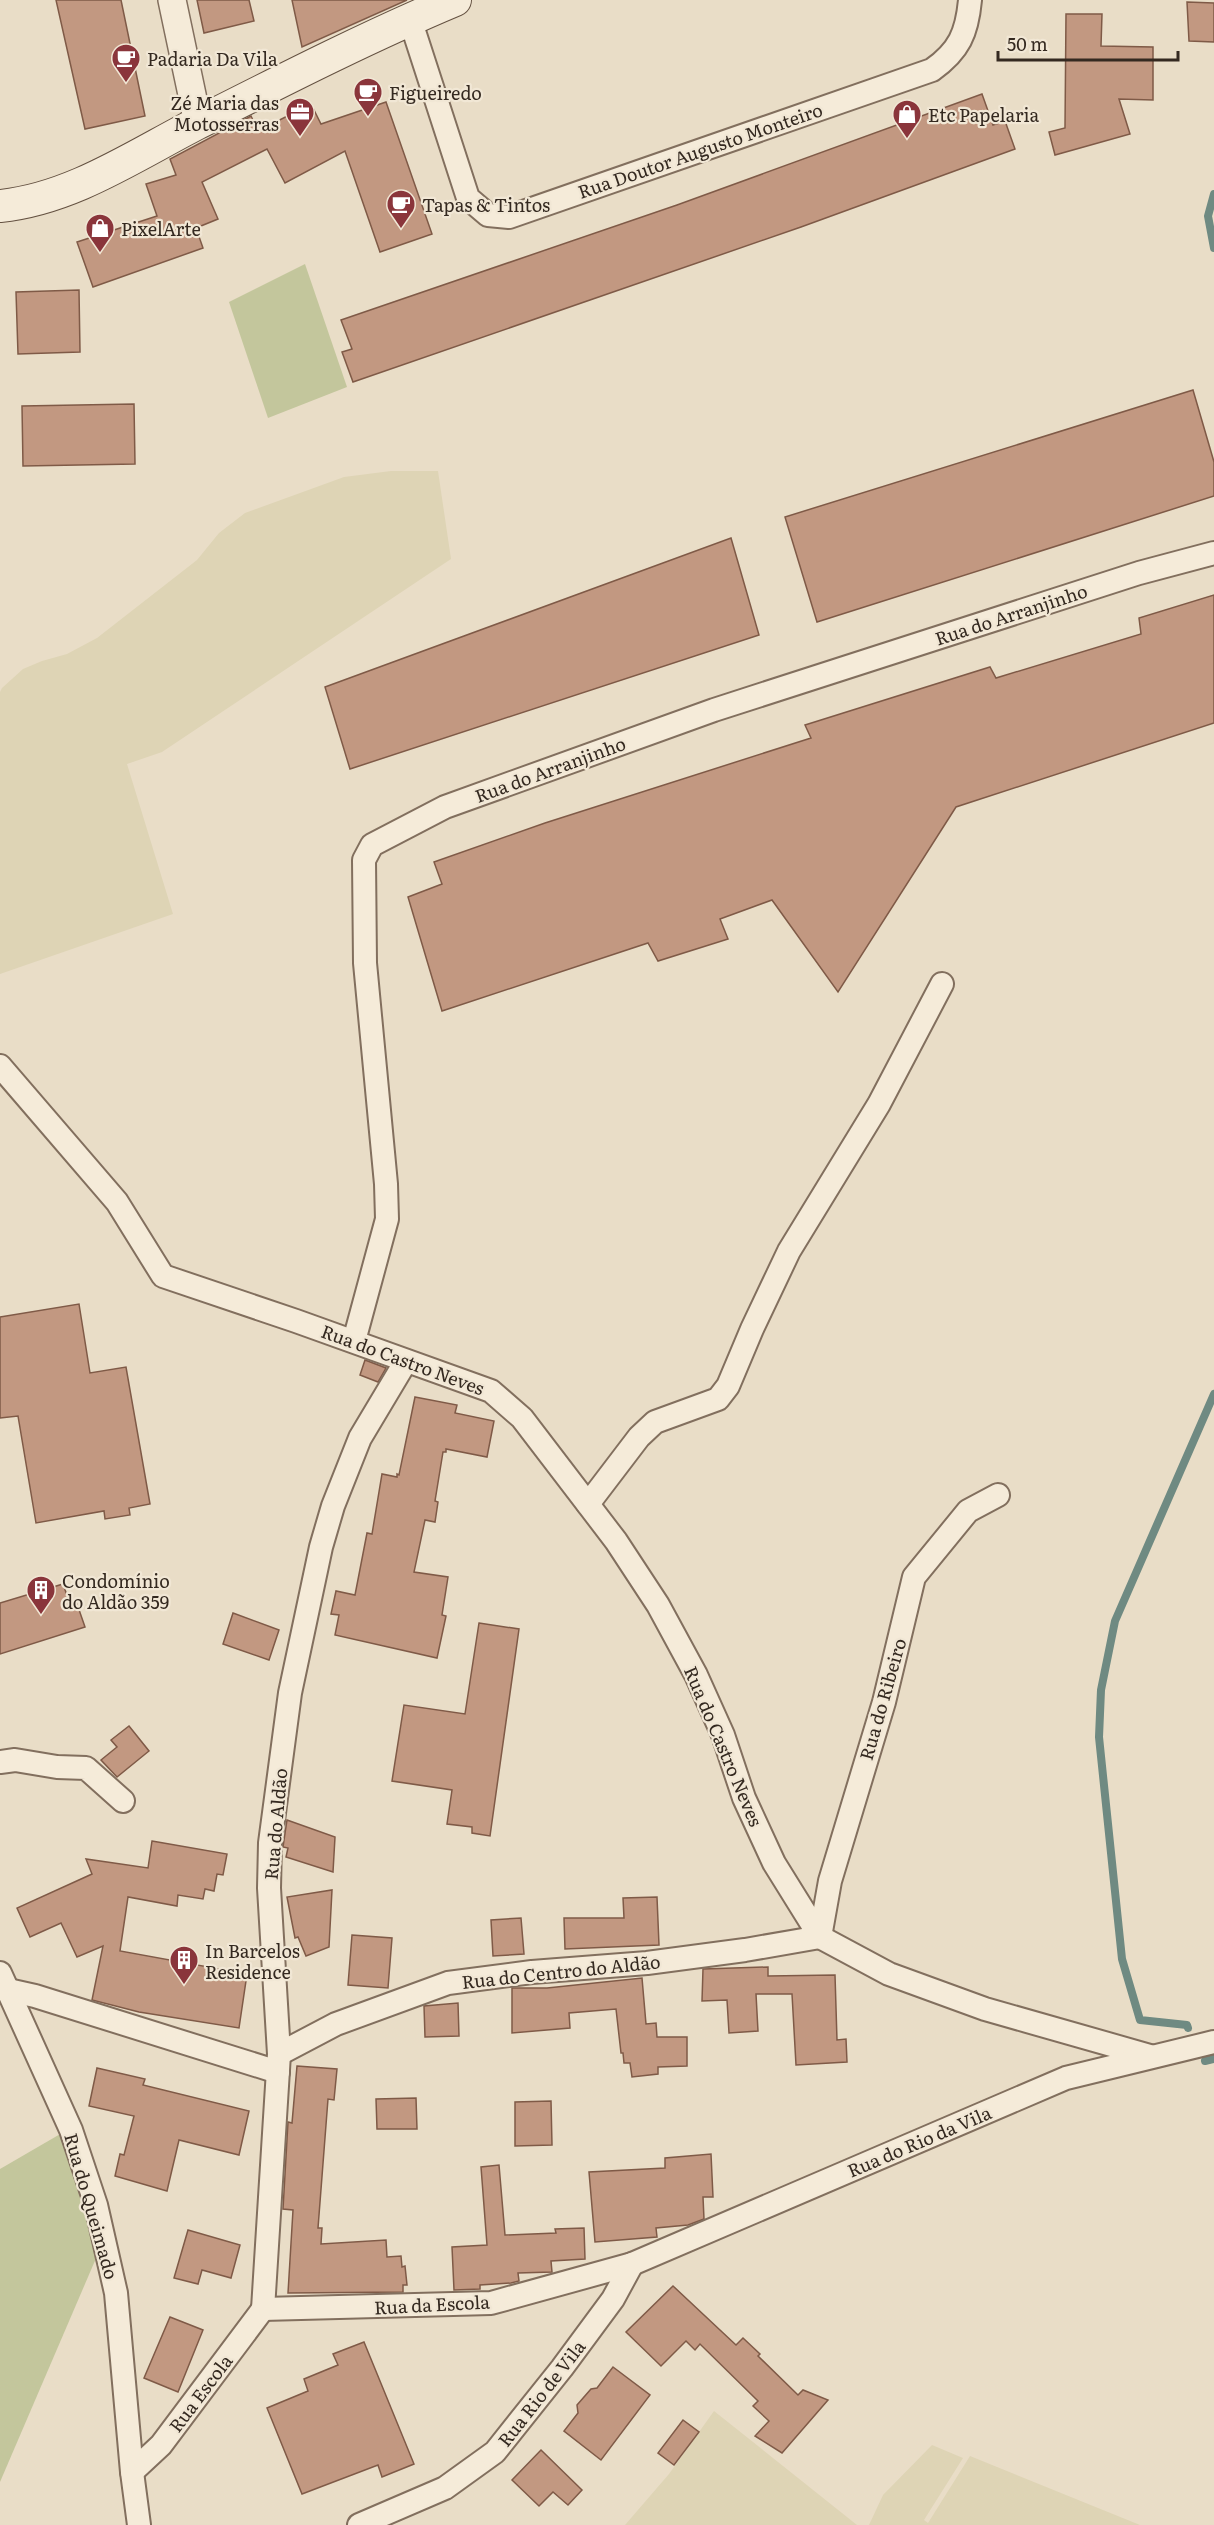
<svg xmlns="http://www.w3.org/2000/svg" width="1214" height="2525" font-family="Literata,serif">
	<rect width="100%" height="100%" fill="#e9ddc7"/>
	<g fill="#ded4b5">
		<polygon points="391,471 438,471 451,559 162,752 127,764 173,914 0,974 0,692 2,688 23,669 42,661 67,654 97,638 197,560 219,533 245,513 344,477"/>
		<polygon points="714,2411 857,2525 625,2525 669,2474"/>
		<polygon points="932,2445 963,2458 924,2520 928,2523 970,2456 1140,2525 869,2525 883,2495"/>
	</g>
	<g fill="#c3c69c">
		<polygon points="305,264 347,387 268,418 229,302"/>
		<polygon points="62,2133 83,2190 97,2256 0,2482 0,2169"/>
	</g>
	<g fill="none" stroke-linecap="round" stroke-linejoin="round">
		<g stroke="#6f8a82" stroke-width="8">
			<polyline points="1214,194 1208,216 1214,248"/>
			<polyline points="1188,2028 1187,2025 1140,2020 1122,1959 1099,1737 1101,1690 1115,1621 1214,1394"/>
			<polyline points="1205,2061 1214,2059"/>
		</g>
	</g>
	<g fill="#c29881" stroke="#7f5a47" stroke-width="1.5">
		<polygon points="56,0 121,0 145,116 85,129"/>
		<polygon points="197,0 249,0 254,21 204,33"/>
		<polygon points="292,0 407,0 302,47"/>
		<polygon points="1187,2 1214,3 1214,42 1189,41"/>
		<polygon points="1066,14 1102,14 1101,46 1153,47 1153,100 1119,99 1130,134 1055,155 1049,132 1065,128"/>
		<polygon points="982,94 993,125 1005,121 1015,149 801,227 353,382 342,352 352,349 341,320 677,205"/>
		<polygon points="386,102 432,234 380,252 345,151 285,183 267,149 202,182 218,219 196,228 203,248 93,287 77,242 157,216 146,184 176,175 170,159 251,116 258,131 311,104 321,124"/>
		<polygon points="79,290 80,352 18,354 16,292"/>
		<polygon points="1193,390 1214,462 1214,496 817,622 785,517"/>
		<polygon points="134,404 135,464 23,466 22,406"/>
		<polygon points="731,538 759,635 350,769 325,687"/>
		<polygon points="1214,595 1214,723 956,807 838,992 772,900 720,919 728,939 658,961 648,943 442,1011 408,897 442,884 434,862 545,823 811,738 805,725 990,667 996,678 1141,634 1139,618"/>
		<polygon points="79,1304 90,1373 126,1367 150,1504 129,1508 130,1515 105,1519 104,1511 36,1523 18,1416 0,1418 0,1317"/>
		<polygon points="365,1360 386,1368 378,1382 360,1375"/>
		<polygon points="415,1397 457,1405 455,1413 494,1421 487,1457 446,1449 446,1452 443,1452 435,1501 438,1502 435,1522 425,1520 414,1572 448,1577 442,1615 446,1616 437,1658 335,1635 339,1615 331,1614 336,1591 355,1595 367,1533 372,1534 382,1474 397,1477 397,1474 399,1475"/>
		<polygon points="63,1584 70,1604 76,1601 85,1627 0,1654 0,1603"/>
		<polygon points="233,1613 279,1630 269,1660 223,1644"/>
		<polygon points="479,1623 519,1629 490,1836 472,1833 472,1827 447,1824 452,1790 392,1781 404,1705 465,1714"/>
		<polygon points="129,1726 149,1751 117,1777 101,1760 117,1747 111,1740"/>
		<polygon points="287,1820 335,1837 333,1872 286,1857 288,1848 283,1847"/>
		<polygon points="152,1841 227,1854 223,1875 217,1874 214,1891 205,1889 203,1899 178,1895 177,1906 128,1897 120,1951 247,1974 239,2028 139,2012 92,2000 103,1946 77,1957 61,1923 30,1937 17,1908 92,1874 86,1859 148,1868"/>
		<polygon points="332,1890 329,1947 306,1956 298,1937 295,1938 287,1897"/>
		<polygon points="657,1897 659,1945 565,1949 564,1918 624,1918 623,1898"/>
		<polygon points="521,1918 524,1954 493,1956 491,1920"/>
		<polygon points="352,1935 392,1938 388,1988 348,1985"/>
		<polygon points="768,1967 768,1976 835,1975 837,2040 846,2039 847,2062 796,2065 792,1994 756,1994 758,2031 729,2033 727,2000 702,2001 703,1969"/>
		<polygon points="642,1978 646,2024 656,2023 657,2037 687,2037 687,2066 658,2067 658,2074 632,2077 630,2063 624,2063 623,2053 621,2053 616,2009 569,2013 570,2028 512,2033 512,1988 547,1988"/>
		<polygon points="458,2003 459,2036 425,2037 424,2006"/>
		<polygon points="297,2066 337,2069 334,2100 328,2099 318,2228 322,2228 321,2244 386,2240 387,2257 401,2256 402,2267 405,2266 407,2285 403,2285 403,2292 288,2293 293,2210 283,2209 288,2122 292,2123"/>
		<polygon points="97,2068 145,2079 143,2085 249,2111 239,2155 179,2140 167,2191 115,2176 120,2154 124,2155 134,2116 89,2106"/>
		<polygon points="416,2098 417,2129 377,2129 376,2099"/>
		<polygon points="551,2101 552,2145 515,2146 515,2102"/>
		<polygon points="711,2154 713,2197 703,2197 704,2219 688,2225 656,2228 657,2237 595,2242 589,2172 665,2168 665,2158"/>
		<polygon points="499,2165 505,2235 556,2233 555,2229 584,2228 585,2259 551,2261 552,2272 518,2273 519,2281 511,2283 480,2285 480,2289 454,2290 452,2247 487,2245 481,2167"/>
		<polygon points="188,2230 240,2245 231,2278 202,2270 198,2284 174,2278"/>
		<polygon points="673,2286 736,2345 743,2338 760,2354 758,2356 798,2395 803,2390 828,2400 782,2453 755,2436 769,2421 753,2406 758,2401 700,2344 695,2350 686,2341 661,2366 626,2332"/>
		<polygon points="170,2317 203,2330 178,2392 144,2378"/>
		<polygon points="364,2342 414,2464 382,2477 378,2465 302,2494 267,2408 308,2391 304,2379 338,2365 333,2354"/>
		<polygon points="613,2367 650,2395 601,2460 564,2431 578,2413 577,2405 591,2389 597,2388"/>
		<polygon points="683,2420 699,2432 674,2465 658,2453"/>
		<polygon points="541,2450 582,2490 568,2505 553,2492 539,2506 512,2480"/>
	</g>
	<g fill="none" stroke-linecap="round" stroke-linejoin="round">
		<g stroke="#826f5e" stroke-width="26">
			<g id="minor">
				<path d="M410 19 468 198 488 215 509 217 932 70C959 51 967 33 970 0"/>
				<polyline points="0,1066 117,1202 163,1276 296,1321 491,1391 522,1418 616,1541 658,1605 696,1675 723,1735 744,1798 774,1863 820,1937 889,1974 985,2009 1150,2056"/>
				<polyline points="354,1341 387,1219 386,1184 365,963 364,860 372,845 445,807 714,710 1139,573 1214,553"/>
				<polyline points="588,1504 639,1437 655,1422 718,1399 728,1386 752,1329 789,1251 879,1104 942,984"/>
				<polyline points="0,1762 15,1760 57,1767 86,1768 123,1801"/>
				<polyline points="820,1937 830,1881 884,1702 914,1577 968,1511 998,1495"/>
				<polyline points="0,1973 71,2130 96,2205 116,2293 132,2472 139,2525"/>
				<polyline points="8,1990 35,1996 278,2072"/>
				<polyline points="279,2054 336,2024 448,1983 532,1972 647,1963 745,1950 820,1937"/>
				<polyline points="263,2309 491,2303 632,2264 1066,2078 1214,2042"/>
				<polyline points="263,2309 279,2054 269,1888 270,1843 290,1693 321,1547 333,1506 360,1438 406,1361"/>
				<polyline points="132,2472 161,2445 263,2309"/>
				<polyline points="359,2525 445,2488 495,2452 562,2368 613,2299 632,2264"/>
			</g>
		</g>
		<g stroke="#826f5e" stroke-width="30">
			<polyline id="tertiary" points="172,0 198,123"/>
		</g>
		<g stroke="#645141" stroke-width="34">
			<path id="secondary" d="M0 206C71 199 134 156 196 124 281 81 367 37 455 0"/>
		</g>
		<use href="#minor" stroke="#f5ebd9" stroke-width="22"/>
		<use href="#tertiary" stroke="#f5ebd9" stroke-width="27"/>
		<use href="#secondary" stroke="#f5ebd9" stroke-width="32"/>
	</g>
	<defs>
		<g id="cafe-pin" transform="scale(1.5)"><path d="M0 17L-7.5 6A9.5 9.5 0 1 1 7.5 6Z" fill="#8a353b" stroke="#f1e7d5"/><path d="M-5.5-4.5H6V0H3Q3 3.5 0 3.5H-2.5Q-5.5 3.5-5.5 0ZM3-3.2v2h1.7v-2ZM-6 4.5H4V6H-6Z" fill="#fff"/></g>
		<g id="office-pin" transform="scale(1.5)"><path d="M0 17L-7.5 6A9.5 9.5 0 1 1 7.5 6Z" fill="#8a353b" stroke="#f1e7d5"/><path d="M-6-3h4V-5.5h4V-3h4V5H-6ZM-1-4.5V-3h2v-1.5ZM-6 0V1H6V0Z" fill="#fff"/></g>
		<g id="shop-pin" transform="scale(1.5)"><path d="M0 17L-7.5 6A9.5 9.5 0 1 1 7.5 6Z" fill="#8a353b" stroke="#f1e7d5"/><path d="M-5-2.5h2.3a2.7 3.5 0 0 1 5.4 0H5L5.5 6h-11ZM-1.5-2.5h3a1.5 2.3 0 0 0-3 0Z" fill="#fff"/></g>
		<g id="building-pin" transform="scale(1.5)"><path d="M0 17L-7.5 6A9.5 9.5 0 1 1 7.5 6Z" fill="#8a353b" stroke="#f1e7d5"/><path d="M-4-6H4V6H1V3H-1V6H-4ZM-2.5-4.3h1.7v1.8h-1.7ZM.8-4.3h1.7v1.8H.8ZM-2.5-1h1.7V.8h-1.7ZM.8-1h1.7V.8H.8Z" fill="#fff"/></g>
	</defs>
	<g fill-rule="evenodd">
		<use href="#cafe-pin" x="126" y="58"/>
		<use href="#cafe-pin" x="368" y="92"/>
		<use href="#office-pin" x="300" y="112"/>
		<use href="#shop-pin" x="907" y="114"/>
		<use href="#cafe-pin" x="401" y="204"/>
		<use href="#shop-pin" x="100" y="228"/>
		<use href="#building-pin" x="41" y="1590"/>
		<use href="#building-pin" x="184" y="1960"/>
	</g>
	<g text-anchor="middle" dominant-baseline="central" stroke-width="4.5" stroke-linejoin="round" paint-order="stroke">
		<g font-size="18" fill="#342920" stroke="#f1e7d5" text-anchor="start">
			<text x="147" y="58">Padaria Da Vila</text>
			<text x="389" y="92">Figueiredo</text>
			<text x="279" y="102" text-anchor="end">Zé Maria das<tspan x="279" dy="21">Motosserras</tspan></text>
			<text x="928" y="114">Etc Papelaria</text>
			<text x="422" y="204">Tapas &amp; Tintos</text>
			<text x="121" y="228">PixelArte</text>
			<text x="62" y="1580">Condomínio<tspan x="62" dy="21">do Aldão 359</tspan></text>
			<text x="205" y="1950">In Barcelos<tspan x="205" dy="21">Residence</tspan></text>
		</g>
		<g font-size="18" fill="#342920" stroke="#f1e7d5">
			<text transform="translate(700 150) rotate(-19)">Rua Doutor Augusto Monteiro</text>
			<text transform="translate(1011 614) rotate(-18)">Rua do Arranjinho</text>
			<text transform="translate(550 769) rotate(-20)">Rua do Arranjinho</text>
			<text transform="translate(403 1359) rotate(20)">Rua do Castro Neves</text>
			<text transform="translate(882 1699) rotate(-74)">Rua do Ribeiro</text>
			<text transform="translate(724 1746) rotate(67)">Rua do Castro Neves</text>
			<text transform="translate(275 1824) rotate(-85)">Rua do Aldão</text>
			<text transform="translate(561 1971) rotate(-6)">Rua do Centro do Aldão</text>
			<text transform="translate(919 2141) rotate(-23)">Rua do Rio da Vila</text>
			<text transform="translate(92 2206) rotate(74)">Rua do Queimado</text>
			<text transform="translate(432 2304) rotate(-3)">Rua da Escola</text>
			<text transform="translate(200 2393) rotate(-53)">Rua Escola</text>
			<text transform="translate(541 2393) rotate(-52)">Rua Rio de Vila</text>
		</g>
	</g>
	<path d="M998 51v9h180v-9" fill="none" stroke="#342920" stroke-width="3"/>
	<text x="1007" y="51" font-size="18" fill="#342920" stroke="#f1e7d5" stroke-width="4.5" paint-order="stroke">50 m</text>
</svg>
